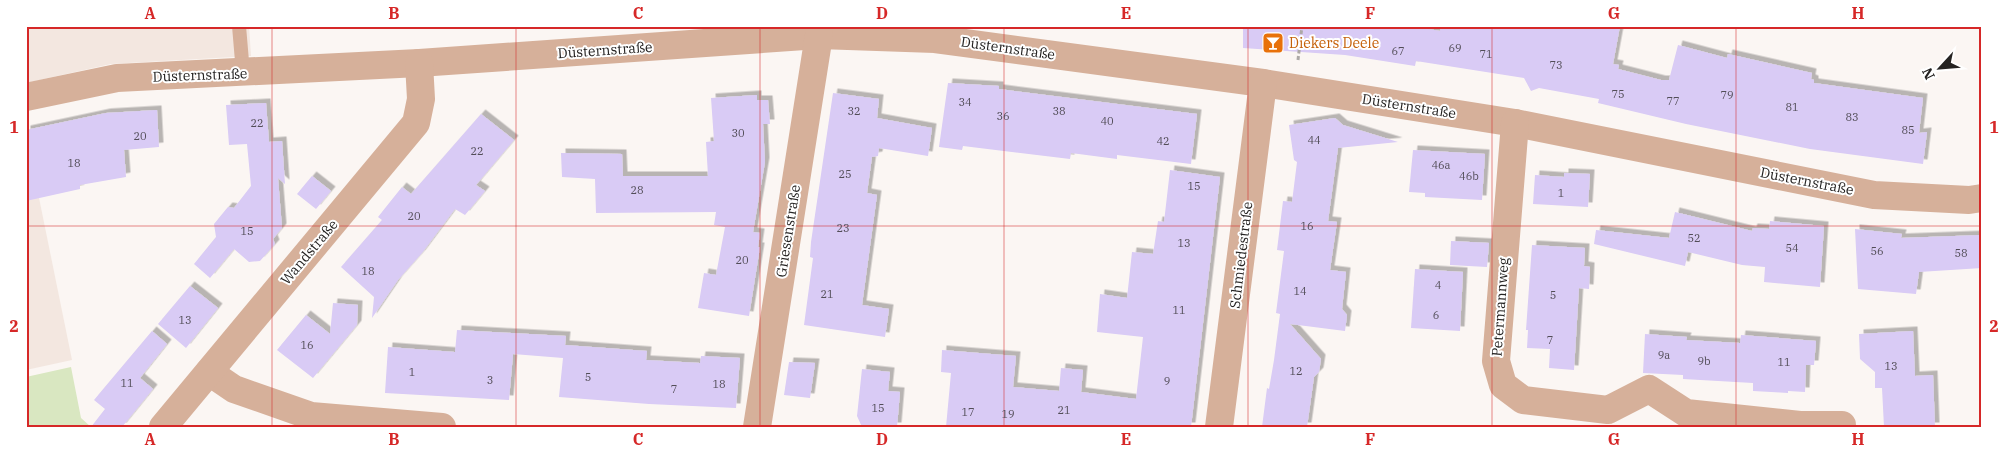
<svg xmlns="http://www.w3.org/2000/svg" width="2008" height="453" font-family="'IBM Plex Serif',serif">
	<defs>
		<filter id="shadow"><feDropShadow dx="4.5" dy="-4.5" stdDeviation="0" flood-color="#0004"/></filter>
	</defs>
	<rect width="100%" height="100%" fill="#fbf6f3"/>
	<g fill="#f3e7e0">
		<polygon points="26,26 249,26 251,56 111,64 26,83"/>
		<polygon points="26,134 72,360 26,370"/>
	</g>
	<polygon fill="#d9e7c1" points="71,367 81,418 91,427 26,427 26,377"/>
	<g fill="#d9cbf5" filter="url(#shadow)">
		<polygon points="1243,26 1411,26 1440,31 1441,26 1620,26 1613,64 1619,65 1618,69 1661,80 1669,80 1678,45 1727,58 1728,54 1812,73 1811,79 1814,80 1814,83 1923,98 1919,133 1927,132 1923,164 1810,149 1686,124 1598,103 1599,99 1539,88 1531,91 1524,78 1416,61 1415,66 1345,55 1243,48"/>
		<polygon points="948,83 999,86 999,89 1197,114 1191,164 1117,155 1117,159 1071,153 1070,159 963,146 962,150 939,147"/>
		<polygon points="833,93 879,99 877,118 932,128 928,156 879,148 878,156 872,157 867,193 877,195 862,305 889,309 885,337 804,325 813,258 810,257 811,242"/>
		<polygon points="757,95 757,100 768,100 770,124 763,124 765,162 753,232 760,233 758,247 760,247 749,316 698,308 704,273 716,275 725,227 714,225 716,212 596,213 595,179 562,177 561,153 622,154 623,176 708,176 706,142 714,141 711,98"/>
		<polygon points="266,103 269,142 282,141 285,184 278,178 282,228 273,239 275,244 260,261 249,262 234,249 210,278 194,264 216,237 214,224 228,207 234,208 251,186 247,144 229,145 226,105"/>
		<polygon points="157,110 159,147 124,150 126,177 80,185 80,189 26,201 26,130 106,113"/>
		<polygon points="481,114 514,140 476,185 485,191 465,215 455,209 422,253 398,280 372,318 374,297 341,267 382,220 378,217 402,187 411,194"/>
		<polygon points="1335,118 1343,125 1398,142 1338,148 1328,221 1337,222 1330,270 1346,272 1342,309 1347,315 1345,331 1290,324 1321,359 1319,372 1314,377 1307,427 1262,427 1267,388 1269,389 1274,360 1280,314 1276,313 1284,251 1277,250 1283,201 1292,202 1297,162 1294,160 1289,125"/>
		<polygon points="1413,150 1485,154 1482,200 1425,197 1425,193 1409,192"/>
		<polygon points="1170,170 1220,177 1191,427 946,427 951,373 941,372 942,350 1016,356 1013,387 1059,391 1061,368 1083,370 1081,392 1136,399 1143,337 1097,332 1100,294 1127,298 1132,252 1153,254 1158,221 1164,222"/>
		<polygon points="1564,173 1590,174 1588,207 1533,204 1535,175 1564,177"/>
		<polygon points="312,176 331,191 316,209 297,194"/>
		<polygon points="1675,212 1752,231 1753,228 1769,229 1770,221 1824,226 1820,287 1764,282 1765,267 1742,265 1688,252 1685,266 1594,244 1596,230 1669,238"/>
		<polygon points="1855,229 1902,234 1901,238 1982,235 1982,268 1919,272 1916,294 1858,289"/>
		<polygon points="1451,241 1489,243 1487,267 1450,265"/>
		<polygon points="1532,245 1585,248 1584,266 1590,267 1589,289 1579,288 1574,370 1549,368 1550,349 1527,348 1528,330 1526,330"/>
		<polygon points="1415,269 1463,272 1460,331 1411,328"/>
		<polygon points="190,286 218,308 186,348 158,324"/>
		<polygon points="333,303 358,305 357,325 313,378 277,350 306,315 330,334"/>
		<polygon points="457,330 566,336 565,345 647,351 646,360 700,363 701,356 740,358 736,408 649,404 559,397 563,358 513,354 509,400 385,393 388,347 455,352"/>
		<polygon points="152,331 167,344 140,378 153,389 122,427 91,427 105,409 94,400"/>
		<polygon points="1913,331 1915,376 1933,375 1935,427 1884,427 1882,388 1875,388 1875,372 1860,359 1859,334"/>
		<polygon points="1645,334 1687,337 1686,340 1740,343 1741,335 1816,341 1814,365 1806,365 1805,392 1788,391 1788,393 1753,391 1753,383 1683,379 1683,375 1643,373"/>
		<polygon points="789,362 815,363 810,398 784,395"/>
		<polygon points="862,369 890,372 888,391 900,392 897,427 862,427 857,416"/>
	</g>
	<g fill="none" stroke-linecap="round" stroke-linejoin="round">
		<polyline stroke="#ada9a7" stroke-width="3" stroke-dasharray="4 2.5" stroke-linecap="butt" points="1298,60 1302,26"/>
		<polyline stroke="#d6b09a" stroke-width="14" points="239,26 243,73"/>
		<g stroke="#d6b09a" stroke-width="28">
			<polyline points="26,97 117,78 419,63 819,35 935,39 1263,83 1515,123 1874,195 1969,200 1982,198"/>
			<polyline points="1515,123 1496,361 1503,385 1523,400 1608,410 1649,389 1686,413 1800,425 1842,425 1842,427"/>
			<polyline points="209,372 234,389 311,416 442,427"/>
			<polyline points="163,427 416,123 421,99 419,63"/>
			<polyline points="757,427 819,35"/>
			<polyline points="1219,427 1263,83"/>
		</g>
	</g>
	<path fill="none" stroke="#d62828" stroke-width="1" stroke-opacity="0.55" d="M272 26V427M516 26V427M760 26V427M1004 26V427M1248 26V427M1492 26V427M1736 26V427M26 226H1982"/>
	<defs>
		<g id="bar-square" transform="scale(1.125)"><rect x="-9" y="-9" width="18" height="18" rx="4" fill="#e8710a" stroke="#fff"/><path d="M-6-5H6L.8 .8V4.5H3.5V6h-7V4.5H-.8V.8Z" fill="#fff"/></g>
	</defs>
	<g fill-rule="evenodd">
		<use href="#bar-square" x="1273" y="43"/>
	</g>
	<g text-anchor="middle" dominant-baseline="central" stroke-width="4" stroke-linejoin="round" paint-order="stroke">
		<g font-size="11" fill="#524d57">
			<text x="1455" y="48">69</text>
			<text x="1398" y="51">67</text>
			<text x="1486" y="54">71</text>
			<text x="1556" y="65">73</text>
			<text x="1618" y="94">75</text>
			<text x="1727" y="95">79</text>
			<text x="1673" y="101">77</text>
			<text x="965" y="102">34</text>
			<text x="1792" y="107">81</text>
			<text x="854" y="111">32</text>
			<text x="1059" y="111">38</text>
			<text x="1003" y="116">36</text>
			<text x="1852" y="117">83</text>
			<text x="1107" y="121">40</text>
			<text x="257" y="123">22</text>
			<text x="1908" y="130">85</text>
			<text x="738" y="133">30</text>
			<text x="140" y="136">20</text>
			<text x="1314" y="140">44</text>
			<text x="1163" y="141">42</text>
			<text x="477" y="151">22</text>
			<text x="74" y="163">18</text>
			<text x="1441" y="165">46a</text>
			<text x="845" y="174">25</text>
			<text x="1469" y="176">46b</text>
			<text x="1194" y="186">15</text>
			<text x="637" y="190">28</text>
			<text x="1561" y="193">1</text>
			<text x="414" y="216">20</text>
			<text x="1307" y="226">16</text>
			<text x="843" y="228">23</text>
			<text x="247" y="231">15</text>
			<text x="1694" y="238">52</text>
			<text x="1184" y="243">13</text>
			<text x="1792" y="248">54</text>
			<text x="1877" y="251">56</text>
			<text x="1961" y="253">58</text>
			<text x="742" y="260">20</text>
			<text x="368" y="271">18</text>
			<text x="1438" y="285">4</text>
			<text x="1300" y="291">14</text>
			<text x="827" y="294">21</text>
			<text x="1553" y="295">5</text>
			<text x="1179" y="310">11</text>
			<text x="1436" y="315">6</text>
			<text x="185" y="320">13</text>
			<text x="1550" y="340">7</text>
			<text x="307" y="345">16</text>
			<text x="1664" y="355">9a</text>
			<text x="1704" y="361">9b</text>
			<text x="1784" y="362">11</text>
			<text x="1891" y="366">13</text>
			<text x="1296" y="371">12</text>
			<text x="412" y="372">1</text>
			<text x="588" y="377">5</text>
			<text x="490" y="380">3</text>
			<text x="1167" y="381">9</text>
			<text x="127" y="383">11</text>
			<text x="719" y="384">18</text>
			<text x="674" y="389">7</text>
			<text x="878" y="408">15</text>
			<text x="1064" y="410">21</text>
			<text x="968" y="412">17</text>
			<text x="1008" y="414">19</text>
		</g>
		<g font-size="14" fill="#c56008" stroke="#fff" text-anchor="start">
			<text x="1289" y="43">Diekers Deele</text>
		</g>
		<g font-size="14" fill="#252322" stroke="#fff">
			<text transform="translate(1008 48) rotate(8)">Düsternstraße</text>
			<text transform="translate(605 50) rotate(-4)">Düsternstraße</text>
			<text transform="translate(200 75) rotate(-2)">Düsternstraße</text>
			<text transform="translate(1409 106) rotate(9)">Düsternstraße</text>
			<text transform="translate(1807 181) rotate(11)">Düsternstraße</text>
			<text transform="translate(788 231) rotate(-81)">Griesenstraße</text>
			<text transform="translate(309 252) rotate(-50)">Wandstraße</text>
			<text transform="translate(1241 255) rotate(-83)">Schmiedestraße</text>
			<text transform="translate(1500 307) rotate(-86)">Petermannweg</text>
		</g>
	</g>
	<rect width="2008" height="453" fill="none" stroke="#ffffff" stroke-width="55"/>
	<g transform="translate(1940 68) rotate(244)" stroke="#ffffff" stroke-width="4" paint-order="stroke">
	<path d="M0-4L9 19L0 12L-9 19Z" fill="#252322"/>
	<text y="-8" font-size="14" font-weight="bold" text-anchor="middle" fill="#252322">N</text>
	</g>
	<rect x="28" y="28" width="1952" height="398" fill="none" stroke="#d62828" stroke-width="2"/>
	<g font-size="16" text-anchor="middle" font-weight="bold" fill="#d62828">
		<text x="150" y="19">A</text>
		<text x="394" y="19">B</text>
		<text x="638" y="19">C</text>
		<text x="882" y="19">D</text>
		<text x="1126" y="19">E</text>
		<text x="1370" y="19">F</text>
		<text x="1614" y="19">G</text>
		<text x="1858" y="19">H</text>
		<text x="14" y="133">1</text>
		<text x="1994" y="133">1</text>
		<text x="14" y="332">2</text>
		<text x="1994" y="332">2</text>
		<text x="150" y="445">A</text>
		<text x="394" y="445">B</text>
		<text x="638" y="445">C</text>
		<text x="882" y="445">D</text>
		<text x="1126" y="445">E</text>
		<text x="1370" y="445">F</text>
		<text x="1614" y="445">G</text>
		<text x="1858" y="445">H</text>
	</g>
</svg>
